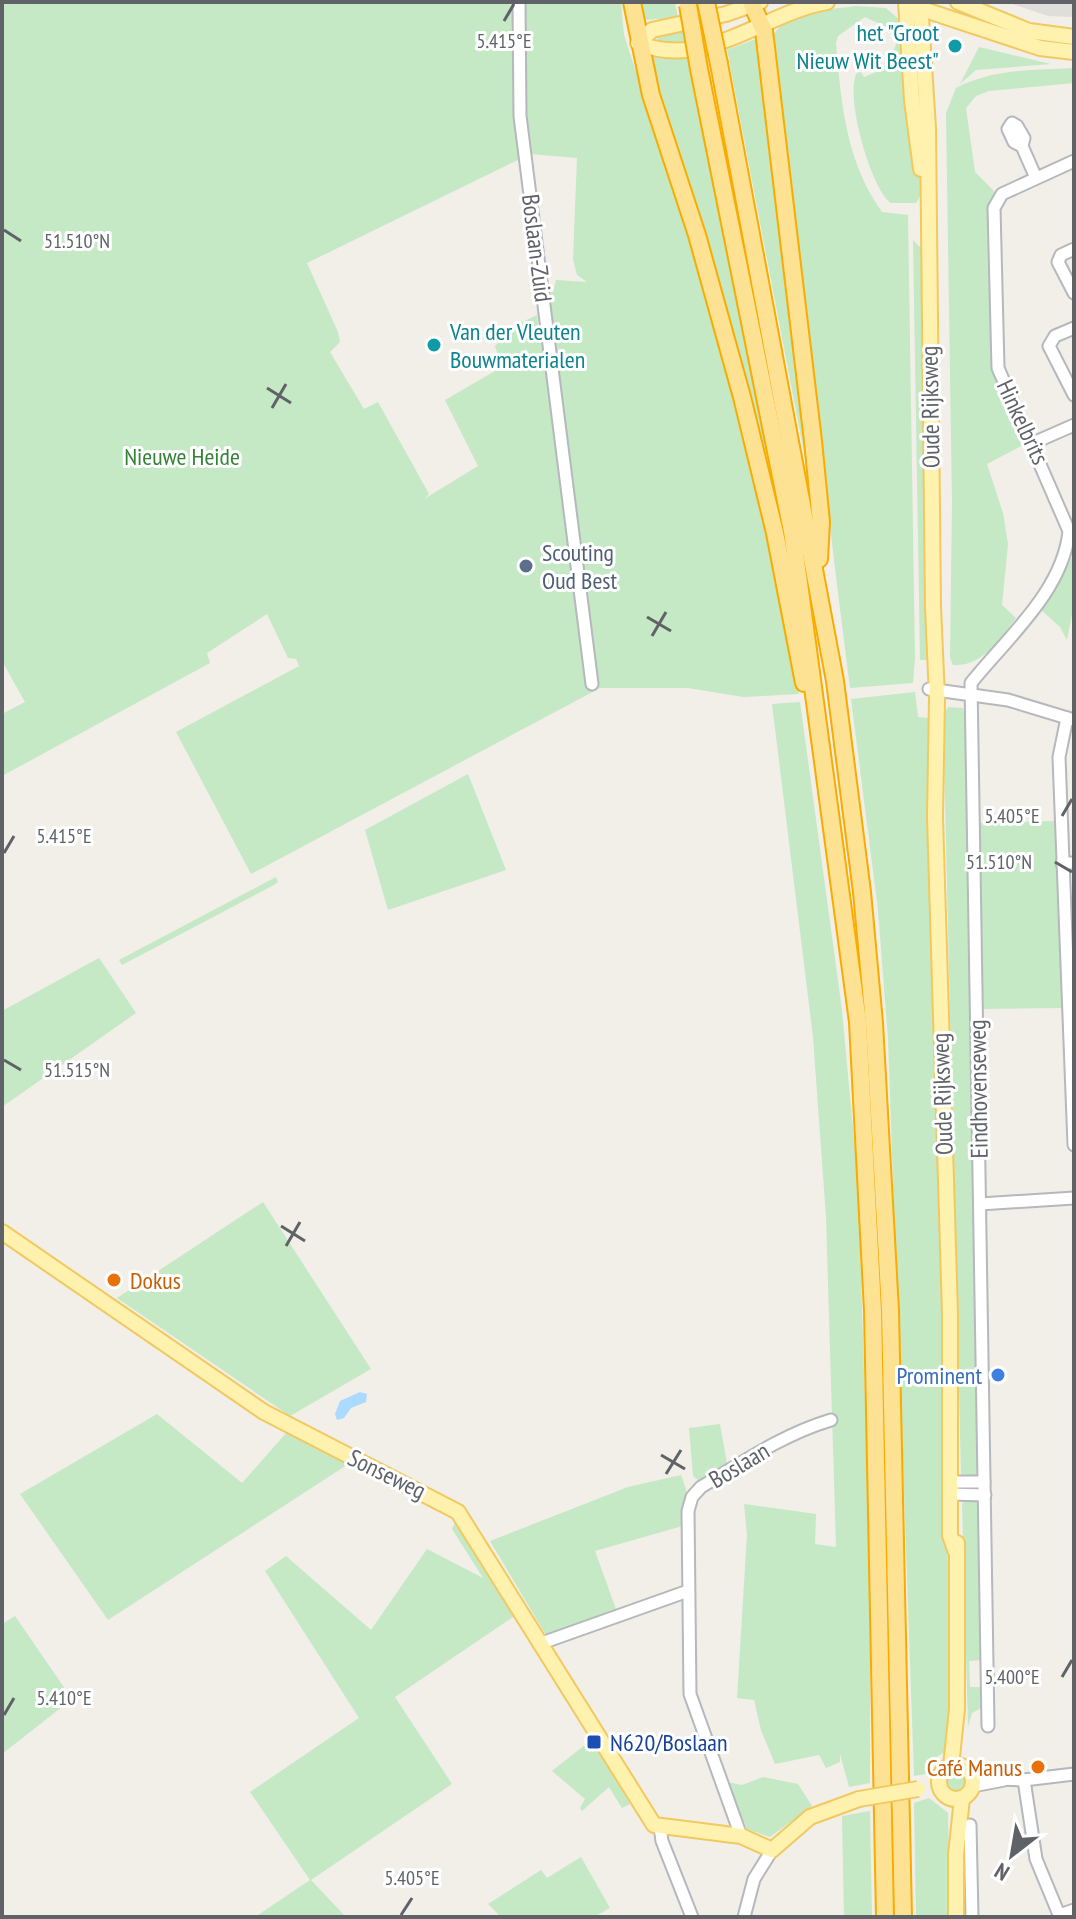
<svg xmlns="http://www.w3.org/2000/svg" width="1076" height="1919" font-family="'PT Sans Narrow',sans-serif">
	<rect width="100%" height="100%" fill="#f1efe8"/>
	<polygon fill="#e0deda" points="1006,2 1074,2 1074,17 1048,16"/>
	<g fill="#c5e8c5" fill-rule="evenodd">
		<path d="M2 2H621L624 35C695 252 762 468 799 694L743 697 688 688H600L251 874 176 732 299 666 296 659 288 658 267 614 207 653 210 663 2 776V714L25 702 2 661ZM530 154 577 158 573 259 577 275 587 282 556 280 553 292H547L549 307 540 342 537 315 518 324 495 346 502 367 445 400 478 466 424 499 429 494 378 402 364 409 330 352 340 342 338 332 307 263Z"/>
		<polygon points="639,2 675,2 678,18 641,20"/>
		<path d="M856 6 886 8 902 22 922 193 916 203H891C871 189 844 94 857 73L861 72 864 77 886 68 897 42 895 31 865 17 838 36 836 43C841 103 846 162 882 212L908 215 915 658 913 683 850 688C822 472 800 256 771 41 781 10 829 10 856 6Z"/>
		<polygon points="683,27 686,42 664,45 658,42 657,37 661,31"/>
		<polygon points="756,39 815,508 815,510 727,50"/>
		<polygon points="979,47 1051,64 976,70 960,84"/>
		<polygon points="687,52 768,459 707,240 649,57"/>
		<path d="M1074 68V83L989 91 976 96 966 108 975 172 997 194 994 356 1029 442 987 464 1003 513 1008 544 1002 605 1016 618C1001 639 982 667 953 665L950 658 952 502 946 113 956 88C993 69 1033 70 1074 68Z"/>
		<polygon points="913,240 922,249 927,660 920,660"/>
		<polygon points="1074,553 1074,605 1067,640 1060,627 1039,608 1060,581"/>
		<polygon points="915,692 918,717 928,718 932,830 951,1705 947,1751 938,1756 926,1774 914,1776 888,1039 878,910 851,699"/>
		<polygon points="800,702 842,1010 858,1183 870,1562 870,1783 849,1787 840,1754 840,1762 826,1768 819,1755 775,1764 761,1730 754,1700 737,1698 747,1535 744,1504 816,1514 815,1544 836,1547 826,1217 813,1037 772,704"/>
		<polygon points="948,707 963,708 966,718 978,1477 961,1474 943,715"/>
		<polygon points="468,774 506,870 388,910 365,830"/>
		<polygon points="1055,821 1063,1008 983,1009 980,823"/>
		<polygon points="276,877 278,882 274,885 122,965 119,960"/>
		<polygon points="99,958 136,1013 2,1107 2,1011"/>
		<polygon points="263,1202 371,1369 290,1416 117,1298"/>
		<polygon points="157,1414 242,1483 287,1432 350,1463 108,1620 20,1494"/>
		<polygon points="720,1424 727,1464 698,1480 693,1476 689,1428"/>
		<polygon points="681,1475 686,1489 686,1525 595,1551 617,1612 546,1635 490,1541 628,1487"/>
		<polygon points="971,1500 979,1503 981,1660 969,1661 970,1687 983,1687 983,1707 972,1713 968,1727 962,1503"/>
		<polygon points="457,1519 516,1615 395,1697 452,1784 311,1880 346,1917 255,1917 310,1880 250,1792 359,1718 265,1571 286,1556 371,1630 427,1549 483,1578 452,1529"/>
		<polygon points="15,1616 72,1699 2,1754 2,1624"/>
		<polygon points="591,1740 630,1804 622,1808 609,1787 582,1811 580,1808 585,1799 552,1771"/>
		<circle cx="957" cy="1782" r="11"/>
		<polygon points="763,1777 798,1784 812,1806 770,1837 747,1829 727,1782 742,1785"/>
		<polygon points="929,1798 948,1813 950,1917 916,1917 914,1803"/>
		<polygon points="870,1811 872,1917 844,1917 842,1816"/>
		<polygon points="581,1857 610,1908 594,1917 501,1917 488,1904 541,1870 547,1878"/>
	</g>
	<polygon fill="#aadaff" points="360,1392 367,1394 366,1402 351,1408 344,1418 337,1420 335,1414 340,1401"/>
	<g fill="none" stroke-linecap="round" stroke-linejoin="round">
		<g stroke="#b5b8bc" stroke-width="15">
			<g id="minor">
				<polyline points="519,2 520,116 592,684"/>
				<polyline points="1022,146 1014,142 1008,129 1012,123 1017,126 1024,138 1022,146 1036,178"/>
				<polyline points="1074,249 1061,255 1058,262 1074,293"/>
				<polyline points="1074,328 1055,336 1049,346 1074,395"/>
				<polyline points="1033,443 1074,425"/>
				<polyline points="929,689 1008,700 1074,720"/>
				<polyline points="1067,718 1059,757 1074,1145"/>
				<polyline points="1062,863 1074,863"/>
				<polyline points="980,1204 1074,1198"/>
				<polyline points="949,1482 984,1482"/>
				<polyline points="949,1494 985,1495"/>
				<polyline points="539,1644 688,1591"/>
				<path d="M988 1726 971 683C1007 638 1063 591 1069 531L998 368 994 208 1002 194 1074 161"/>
				<polyline points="973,1778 1024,1780 1074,1774"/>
				<polyline points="1024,1780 1036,1859 1060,1917"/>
				<polyline points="973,1786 1004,1780"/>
				<polyline points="970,1825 972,1917"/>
				<polyline points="660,1827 662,1841 692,1917"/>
				<path d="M741 1836 690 1694 688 1511 692 1497 701 1487C743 1462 784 1434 831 1420"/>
				<polyline points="1059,1915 1074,1910"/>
				<polyline points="744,1917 754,1879 772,1850"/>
			</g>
		</g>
		<g stroke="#f2c960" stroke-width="18">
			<g id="major">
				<path d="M760 2 726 14 652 30 638 43C705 71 763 13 827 2"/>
				<polyline points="906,2 912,100 921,169"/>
				<polyline points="920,2 928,128 933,607 937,697 935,817 950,1314 950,1535 955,1550"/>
				<polyline points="958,2 1029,31 1074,37"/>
				<polyline points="913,6 1040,48 1074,52"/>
				<polyline points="2,1232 264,1412 458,1512 654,1825 741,1836 772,1850 810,1817 859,1799"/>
				<circle cx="956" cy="1782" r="17"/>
				<polyline points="951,1766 957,1709 957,1543"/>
				<polyline points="956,1917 956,1855 962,1798"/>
			</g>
		</g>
		<g stroke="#f9ab00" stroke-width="20">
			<g id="highway">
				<polyline points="632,2 651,95 697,235 742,397 775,533 804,683"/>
				<polyline points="751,2 764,31 813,441 821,522 819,559"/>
				<polyline points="719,64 835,681 862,892 874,1023 890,1311 903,1917"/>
				<polyline points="699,69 792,531 858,1022 873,1311 885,1917"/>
			</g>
		</g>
		<use href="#minor" stroke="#fff" stroke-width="11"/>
		<use href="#major" stroke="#fff2af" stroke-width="14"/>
		<use href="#highway" stroke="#fde293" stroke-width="16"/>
		<g stroke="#f2c960" stroke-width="18" stroke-linecap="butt">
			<polyline id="major-bridge" points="859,1799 918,1789"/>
		</g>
		<g stroke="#f9ab00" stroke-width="20" stroke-linecap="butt">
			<g id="highway-bridge">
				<polyline points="706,2 719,64"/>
				<polyline points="688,5 699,69"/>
			</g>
		</g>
		<use href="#major-bridge" stroke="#fff2af" stroke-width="14"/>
		<use href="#highway-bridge" stroke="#fde293" stroke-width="16"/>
	</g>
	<path fill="none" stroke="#5f6368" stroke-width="3" d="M504 21 514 4M4 230 21 241M267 388 291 403M272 408 286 384M647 617 671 631M652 636 666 612M1062 816 1072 799M4 853 14 836M1055 862 1072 872M4 1060 21 1070M281 1226 305 1241M286 1246 300 1222M661 1455 685 1469M666 1474 681 1450M1062 1677 1072 1660M4 1715 14 1698M401 1915 412 1898"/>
	<g fill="#0f9aa8" stroke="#fff" stroke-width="3">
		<circle cx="955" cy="46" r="8"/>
		<circle cx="434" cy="345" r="8"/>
	</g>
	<circle fill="#5c6f8a" stroke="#fff" stroke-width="3" cx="526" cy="566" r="8"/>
	<g fill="#e8710a" stroke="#fff" stroke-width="3">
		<circle cx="114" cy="1280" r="8"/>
		<circle cx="1038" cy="1767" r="8"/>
	</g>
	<circle fill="#3f7fe0" stroke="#fff" stroke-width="3" cx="998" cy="1375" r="8"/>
	<rect fill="#1a4fb4" stroke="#fff" stroke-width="3" x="586" y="1734" width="16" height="16" rx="4"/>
	<g text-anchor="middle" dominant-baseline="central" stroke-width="6" stroke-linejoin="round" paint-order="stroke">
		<g font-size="24" fill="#0d838f" stroke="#fff" text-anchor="end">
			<text x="939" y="32">het "Groot<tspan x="939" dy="28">Nieuw Wit Beest"</tspan></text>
			<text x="450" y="331" text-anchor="start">Van der Vleuten<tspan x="450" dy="28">Bouwmaterialen</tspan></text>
		</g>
		<g font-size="24" fill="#5f6368" stroke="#fff">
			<text transform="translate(537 248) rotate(83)">Boslaan-Zuid</text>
			<text transform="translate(930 407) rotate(-91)">Oude Rijksweg</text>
			<text transform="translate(1023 422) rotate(65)">Hinkelbrits</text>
			<text transform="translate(978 1089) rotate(-91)">Eindhovenseweg</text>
			<text transform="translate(942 1094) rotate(-92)">Oude Rijksweg</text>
			<text transform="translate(739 1465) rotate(-31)">Boslaan</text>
			<text transform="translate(387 1474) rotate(26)">Sonseweg</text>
		</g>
		<g font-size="24" fill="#348238" stroke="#fff">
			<text x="182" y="456">Nieuwe Heide</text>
		</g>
		<g font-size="24" fill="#4e5e75" stroke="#fff" text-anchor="start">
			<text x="542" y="552">Scouting<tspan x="542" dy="28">Oud Best</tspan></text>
		</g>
		<g font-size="24" fill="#c56008" stroke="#fff" text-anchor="start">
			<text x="130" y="1280">Dokus</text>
			<text x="1022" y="1767" text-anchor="end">Café Manus</text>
		</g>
		<g font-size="24" fill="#366cbe" stroke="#fff" text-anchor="end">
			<text x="982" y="1375">Prominent</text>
		</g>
		<g font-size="24" fill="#164399" stroke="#fff" text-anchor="start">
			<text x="610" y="1742">N620/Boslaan</text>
		</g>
	</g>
	<g font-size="20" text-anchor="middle" fill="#5f6368" stroke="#fff" stroke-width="6" stroke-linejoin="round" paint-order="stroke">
		<text x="504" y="48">5.415°E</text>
		<text x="77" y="248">51.510°N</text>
		<text x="1012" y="823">5.405°E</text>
		<text x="64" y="843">5.415°E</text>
		<text x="999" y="869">51.510°N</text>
		<text x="77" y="1077">51.515°N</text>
		<text x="1012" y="1684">5.400°E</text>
		<text x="64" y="1705">5.410°E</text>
		<text x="412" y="1885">5.405°E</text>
	</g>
	<rect width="1076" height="1919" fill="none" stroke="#5f6368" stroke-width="8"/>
	<g transform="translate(1012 1855) rotate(211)" stroke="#ffffff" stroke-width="6" paint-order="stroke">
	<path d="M0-6L14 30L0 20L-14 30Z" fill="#5f6368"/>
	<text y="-12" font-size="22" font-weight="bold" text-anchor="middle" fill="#5f6368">N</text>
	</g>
</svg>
